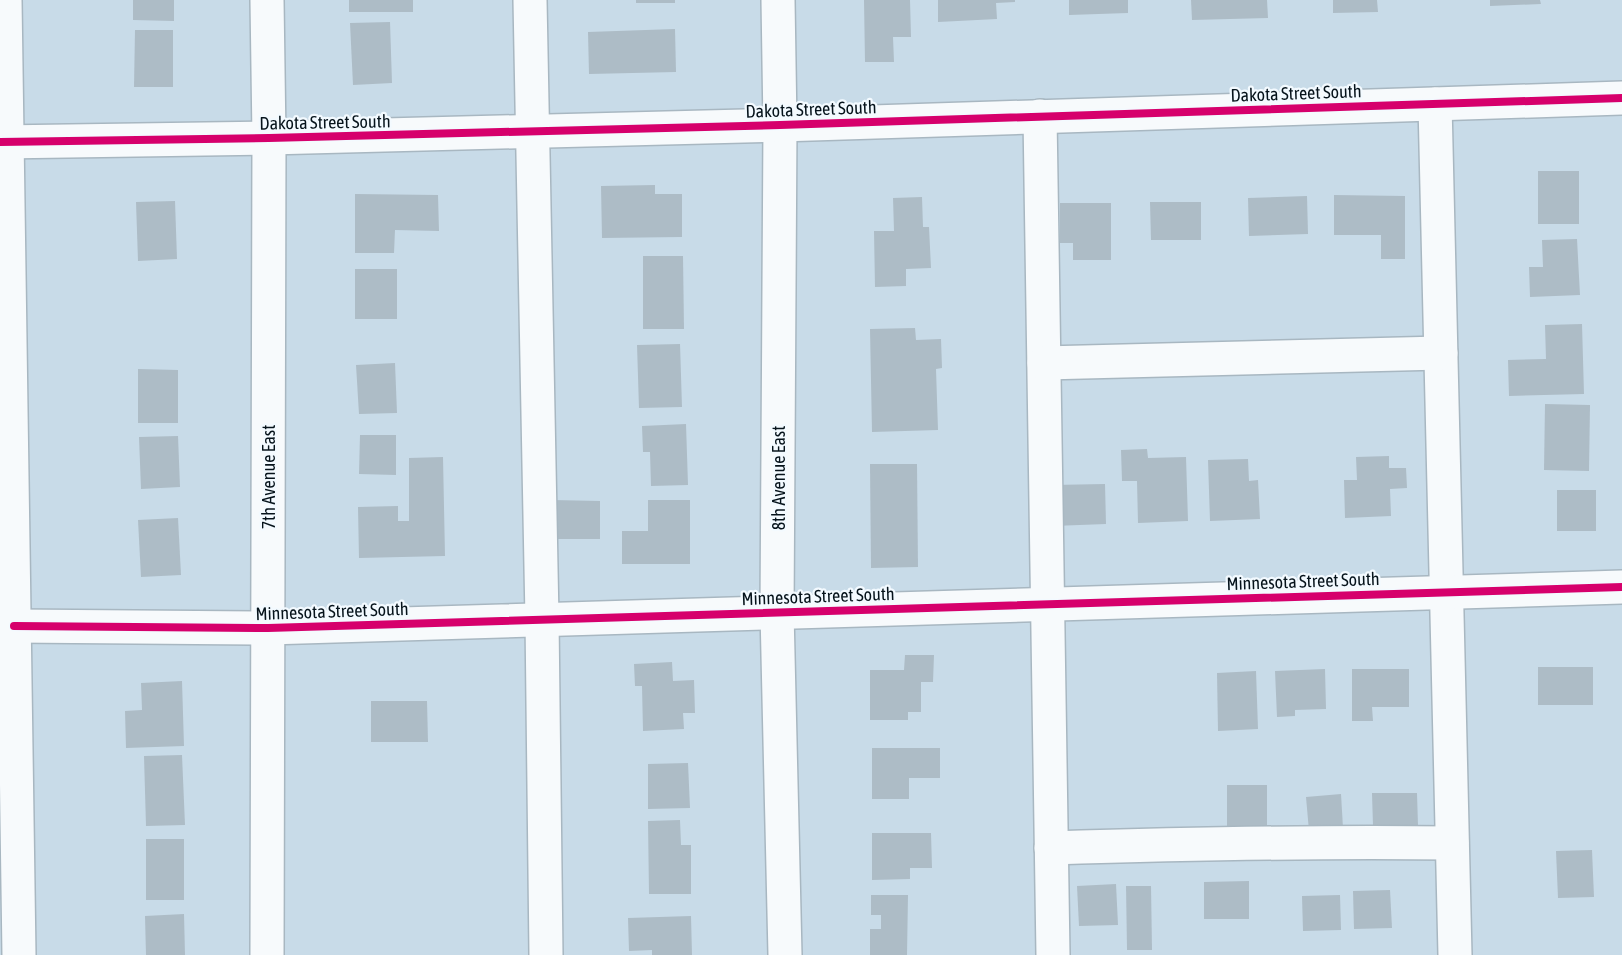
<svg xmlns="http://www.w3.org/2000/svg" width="1622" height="955" font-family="'Asap Condensed',sans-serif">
	<rect width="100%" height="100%" fill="#c8dbe8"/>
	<g fill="#adbcc6">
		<polygon points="133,0 174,0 174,21 133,20"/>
		<rect x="349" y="0" width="64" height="12"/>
		<rect x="636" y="0" width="39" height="3"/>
		<polygon points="864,0 910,0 911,37 893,37 894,62 865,62"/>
		<polygon points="938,0 1015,0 1015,2 996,3 997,19 938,22"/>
		<polygon points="1069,0 1128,0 1128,13 1069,15"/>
		<polygon points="1191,0 1267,0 1268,18 1192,20"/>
		<polygon points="1333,0 1377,0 1378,12 1333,13"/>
		<polygon points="1490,0 1540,0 1541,4 1490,6"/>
		<polygon points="390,22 392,83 353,85 350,23"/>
		<polygon points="675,29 676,72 589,74 588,32"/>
		<polygon points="135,30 173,30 173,87 134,87"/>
		<rect x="1538" y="171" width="41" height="53"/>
		<polygon points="655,185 655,194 682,194 682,237 602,238 601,186"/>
		<polygon points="355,194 438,195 439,231 395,230 394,253 355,253"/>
		<polygon points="1334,195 1405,196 1405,259 1381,259 1381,235 1334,235"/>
		<polygon points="1307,196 1308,234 1249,236 1248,198"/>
		<polygon points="922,197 923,227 929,227 931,268 906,269 906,286 875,287 874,231 894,231 893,198"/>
		<polygon points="175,201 177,259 138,261 136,202"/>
		<polygon points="1150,202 1201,202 1201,240 1151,240"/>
		<polygon points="1060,203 1111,203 1111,260 1073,260 1073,243 1060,243"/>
		<polygon points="1577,239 1580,295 1530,297 1529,267 1543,267 1542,240"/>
		<polygon points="643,256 683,256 684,329 643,329"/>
		<rect x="355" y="269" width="42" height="50"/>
		<polygon points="1582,324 1584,394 1509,396 1508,360 1546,359 1545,325"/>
		<polygon points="915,328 916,340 941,339 942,368 936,369 938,430 872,432 870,329"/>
		<polygon points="680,344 682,407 639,408 637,345"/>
		<polygon points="395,363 397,413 359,414 356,365"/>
		<polygon points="138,369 178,370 178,423 138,423"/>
		<polygon points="1545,404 1590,405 1589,471 1544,470"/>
		<polygon points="686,424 688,485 651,486 650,452 643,452 642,426"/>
		<polygon points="360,435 396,435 396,475 359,474"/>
		<polygon points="178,436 180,487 141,489 139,437"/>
		<polygon points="1147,449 1148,458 1186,457 1188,521 1138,523 1137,481 1122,481 1121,450"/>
		<polygon points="1389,456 1389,468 1406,468 1407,488 1390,489 1391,516 1345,518 1344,480 1357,480 1356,457"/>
		<polygon points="443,457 445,556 359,558 358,507 398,506 398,521 409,521 409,458"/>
		<polygon points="1248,459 1249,481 1258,480 1260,519 1210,521 1208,460"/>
		<polygon points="870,464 917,464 918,567 871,568"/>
		<polygon points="1105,484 1106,524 1053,526 1052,485"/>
		<rect x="1557" y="490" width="39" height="41"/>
		<polygon points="552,500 600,501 600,539 551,539"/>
		<polygon points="648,500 690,500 690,564 622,564 622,531 648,531"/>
		<polygon points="178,518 181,575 141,577 138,520"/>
		<polygon points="905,655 934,655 933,682 921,682 921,712 908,712 908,720 870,720 870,670 904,670"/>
		<polygon points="672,662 673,681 694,680 695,713 683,713 684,729 643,731 642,686 635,686 634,664"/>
		<rect x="1538" y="667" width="55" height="38"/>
		<polygon points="1325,669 1326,709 1295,710 1295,716 1277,717 1275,671"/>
		<polygon points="1352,669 1409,669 1409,707 1372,707 1373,721 1352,721"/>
		<polygon points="1256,671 1258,729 1218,731 1217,673"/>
		<polygon points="182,681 184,746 126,748 125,711 142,710 141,683"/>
		<polygon points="371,701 427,701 428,742 371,742"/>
		<polygon points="872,748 940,748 940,778 909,778 909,799 872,799"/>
		<polygon points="182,755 185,825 146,826 144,756"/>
		<polygon points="688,763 690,808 648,809 648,764"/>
		<polygon points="1227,785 1267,785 1267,828 1227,829"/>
		<polygon points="1372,793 1417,793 1418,826 1373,826"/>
		<polygon points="1341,794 1343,828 1309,831 1306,797"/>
		<polygon points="680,820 681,845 691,845 691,894 649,894 648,821"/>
		<polygon points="872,833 931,833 932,868 910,868 910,879 872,880"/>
		<rect x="146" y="839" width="38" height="61"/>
		<polygon points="1592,850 1594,897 1558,898 1556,851"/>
		<polygon points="1249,881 1249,919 1204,919 1204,882"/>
		<polygon points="1116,884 1118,925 1079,926 1077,886"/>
		<polygon points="1126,886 1151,886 1152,950 1127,950"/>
		<polygon points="1390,890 1392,928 1354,929 1353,891"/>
		<polygon points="871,895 908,895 907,955 870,955 870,929 881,929 881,915 871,915"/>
		<polygon points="1340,895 1341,930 1303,931 1302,896"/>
		<polygon points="184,914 185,955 146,955 145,916"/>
		<polygon points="691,916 692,955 652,955 652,950 629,951 628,918"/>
	</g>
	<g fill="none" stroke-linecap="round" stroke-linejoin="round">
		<g stroke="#a8b7c1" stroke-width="36">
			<g id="minor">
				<polyline points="5,0 19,955"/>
				<polyline points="530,0 542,619 546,955"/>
				<polyline points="778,0 780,125 777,612 785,955"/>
				<polyline points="1435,104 1455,955"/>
				<polyline points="1040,116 1053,955"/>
				<polyline points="0,142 269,138 780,125 1622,98"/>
				<polyline points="1044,363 1441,353"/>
				<polyline points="14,626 268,628 1622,587"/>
				<path d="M1051 848C1185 844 1319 841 1452 843"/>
				<polyline points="267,955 269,138 267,0"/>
			</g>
		</g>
		<use href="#minor" stroke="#f7fafc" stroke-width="33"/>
		<g stroke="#f3faff" stroke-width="11">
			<g id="cycleway">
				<polyline points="0,142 269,138 780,125 1622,98"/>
				<polyline points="14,626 268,628 1622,587"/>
			</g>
		</g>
		<use href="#cycleway" stroke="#d6006c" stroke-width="8"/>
	</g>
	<g text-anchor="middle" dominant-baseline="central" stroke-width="4.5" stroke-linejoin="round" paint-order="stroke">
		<g font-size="18" fill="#06131b" stroke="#f3faff">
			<text transform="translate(1296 93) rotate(-2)">Dakota Street South</text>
			<text transform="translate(811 109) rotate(-2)">Dakota Street South</text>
			<text transform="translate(325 122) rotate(-1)">Dakota Street South</text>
			<text transform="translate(268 477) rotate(-90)">7th Avenue East</text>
			<text transform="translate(778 478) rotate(-90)">8th Avenue East</text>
			<text transform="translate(1303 581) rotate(-2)">Minnesota Street South</text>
			<text transform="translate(818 596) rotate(-2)">Minnesota Street South</text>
			<text transform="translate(332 611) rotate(-2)">Minnesota Street South</text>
		</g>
	</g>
</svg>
